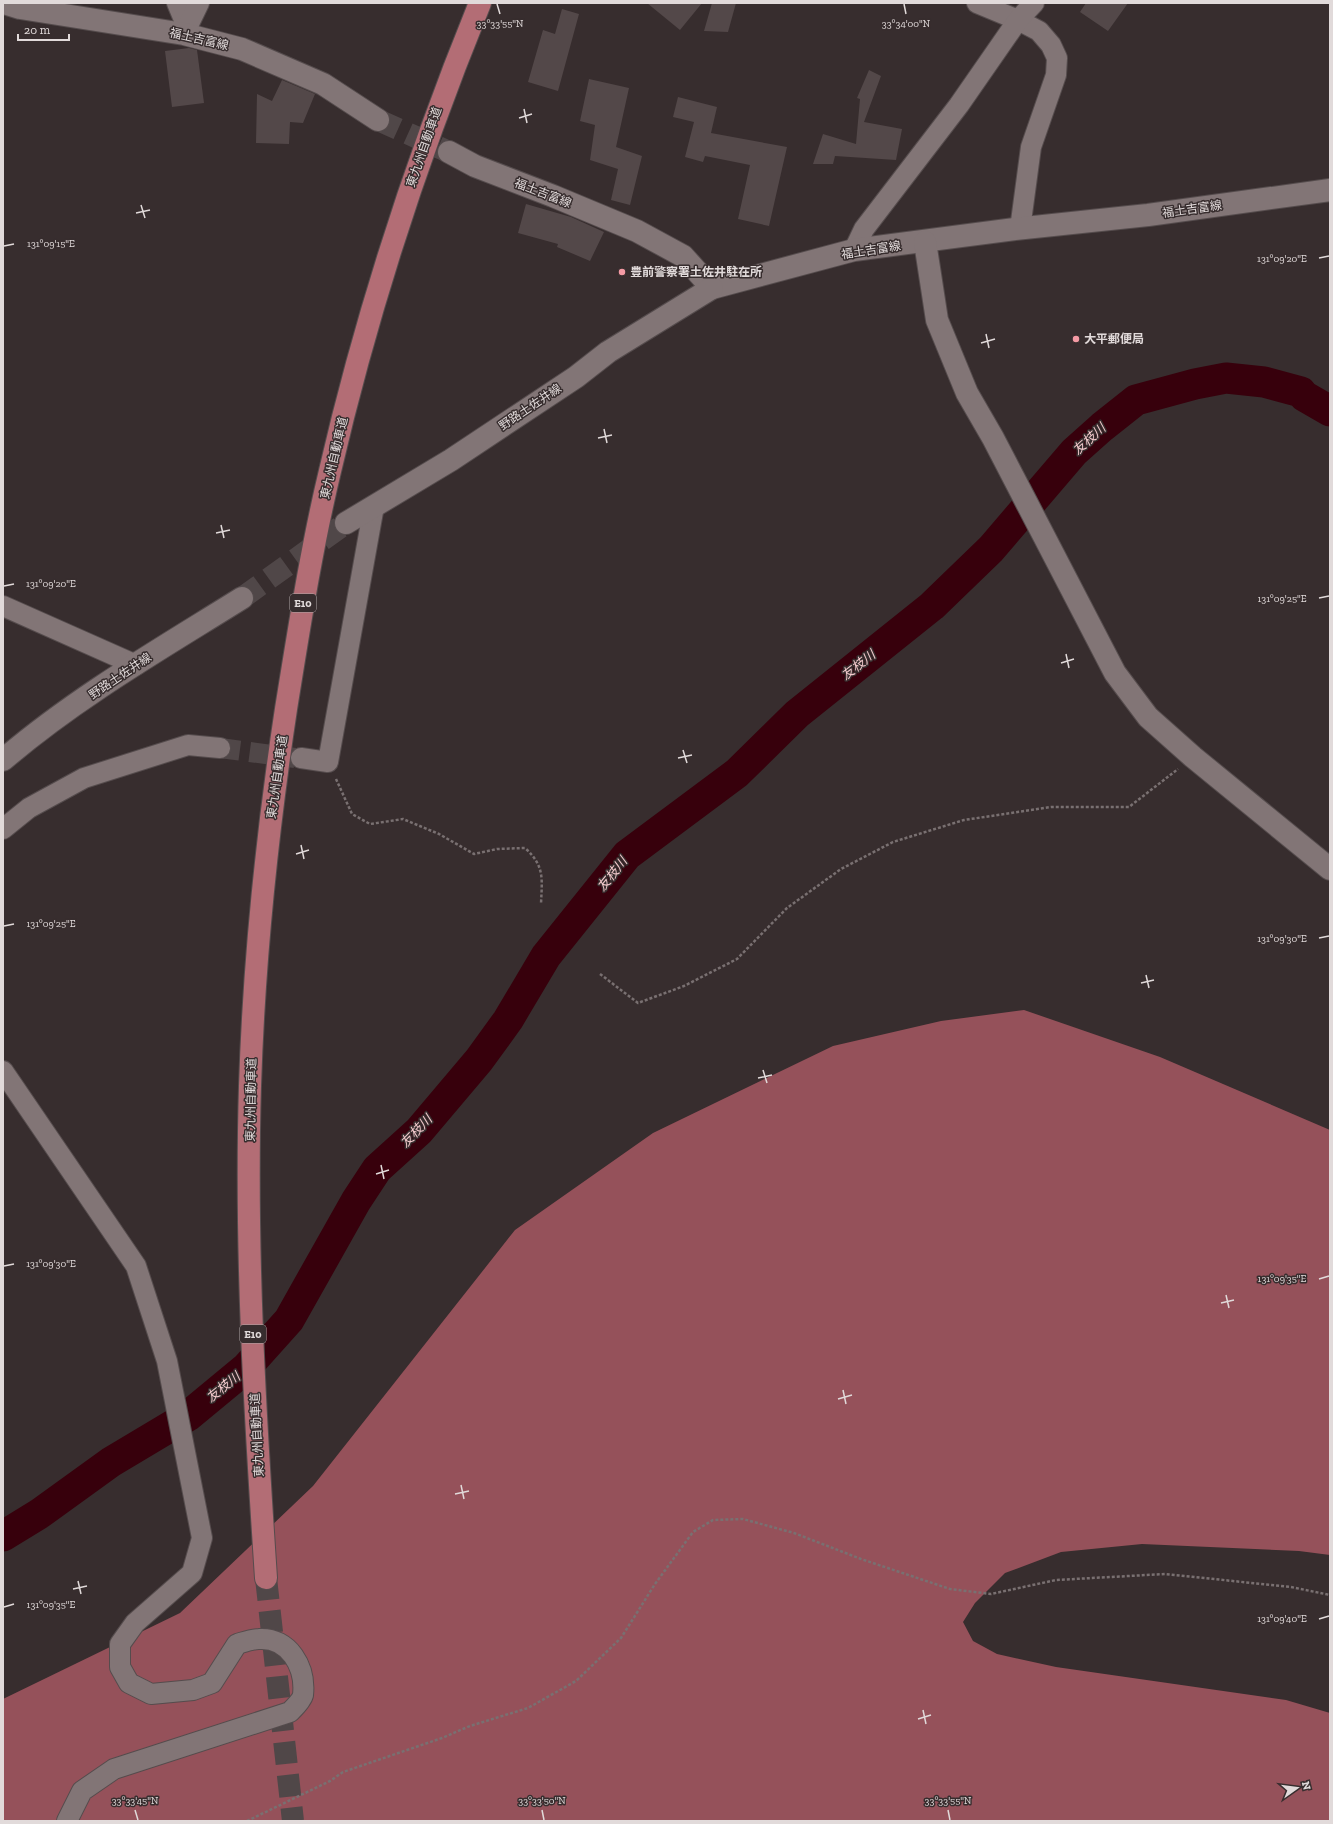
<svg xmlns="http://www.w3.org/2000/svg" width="1333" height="1824" font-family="'Zilla Slab','Noto Sans JP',serif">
	<rect width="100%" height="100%" fill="#372d2e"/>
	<polygon fill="#95515a" points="1024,1010 1160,1057 1330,1130 1330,1555 1299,1551 1142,1544 1061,1552 1005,1573 975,1603 963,1622 973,1641 997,1654 1056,1667 1286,1700 1330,1713 1330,1821 3,1821 3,1699 180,1613 313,1486 515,1230 653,1133 833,1046 941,1021"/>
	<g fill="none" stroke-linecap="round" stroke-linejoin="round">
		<polyline stroke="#37000c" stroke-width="31" points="3,1536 39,1514 111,1462 188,1416 246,1368 289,1320 356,1201 377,1169 419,1131 479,1060 508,1020 546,956 627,855 737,773 797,714 932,606 991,549 1074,452 1102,427 1136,400 1195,384 1226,378 1264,382 1301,392 1304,396 1330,411"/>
	</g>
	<g fill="#534849">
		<polygon points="647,3 702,3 680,30"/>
		<polygon points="712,3 736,3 728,32 704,31"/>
		<polygon points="1086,3 1128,3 1108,31 1080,12"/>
		<polygon points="562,9 579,14 558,91 528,82 543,30 555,34"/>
		<polygon points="189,48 197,50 204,103 172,107 165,51"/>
		<polygon points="869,70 881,76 864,122 902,129 896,160 835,156 833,164 813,164 823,134 856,144 860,99 857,98"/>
		<polygon points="589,79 629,88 616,147 642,156 630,205 611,200 618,169 590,160 595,125 580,121"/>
		<polygon points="282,80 315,94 303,123 290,122 289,144 256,143 257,94 272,101"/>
		<polygon points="678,97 717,107 711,133 787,147 769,226 738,219 750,165 705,156 703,162 685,157 694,122 673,117"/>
		<polygon points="526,204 571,217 604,232 590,261 557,247 558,244 518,233"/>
	</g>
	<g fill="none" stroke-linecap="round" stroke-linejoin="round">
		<polyline stroke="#504748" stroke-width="20" stroke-dasharray="20 10" stroke-linecap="butt" points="220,748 295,758"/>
		<g stroke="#504748" stroke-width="22" stroke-dasharray="22 11" stroke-linecap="butt">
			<polyline points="378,120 449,152"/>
			<polyline points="242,598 346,523"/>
		</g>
		<polyline stroke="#504748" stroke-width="22" stroke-dasharray="22 11" stroke-linecap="butt" points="266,1578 293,1821"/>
		<g stroke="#554c4d" stroke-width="22">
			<g id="street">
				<polyline points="177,3 187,27"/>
				<polyline points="977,3 1018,20 1039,31 1051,45 1057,58 1056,75 1031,147 1020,229"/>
				<polyline points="184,34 199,3"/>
				<polyline points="854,250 864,229 959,105 1018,20 1034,3"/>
				<polyline points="3,606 136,665"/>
				<polyline points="301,758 328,762 374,506"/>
				<polyline points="3,829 29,808 84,778 188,745 220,748"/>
				<path d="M3 1071 136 1266 167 1361 202 1538 192 1573 135 1623 120 1644V1667L129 1683 151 1694 193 1690 212 1683 237 1644C244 1642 252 1639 259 1639 289 1637 306 1667 303 1695 302 1700 294 1708 290 1712L114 1769 82 1791 67 1821"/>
			</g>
		</g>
		<g stroke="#554c4d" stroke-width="24">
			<g id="secondary">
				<polyline points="4,3 20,8 184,34 242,49 323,84 378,120"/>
				<polyline points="449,152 475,166 553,196 637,231 683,256 712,288 854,250 1015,229 1148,215 1330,190"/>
				<polyline points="925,242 937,320 967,393 993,438 1115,673 1148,717 1193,757 1330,869"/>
				<polyline points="346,523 451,460 576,377 608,352 712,288"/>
				<path d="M3 760C75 698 162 648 242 598"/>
			</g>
		</g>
		<g stroke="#554c4d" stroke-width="24">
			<path id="highway" d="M266 1578C255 1414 245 1250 250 1086 254 960 267 834 286 709 299 629 311 550 330 471 367 311 418 155 480 3"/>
		</g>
		<g stroke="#797071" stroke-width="2.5" stroke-dasharray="3 2" stroke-linecap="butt">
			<path d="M336 779 352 814 370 824 403 819 439 834 474 854 497 849 525 848C545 866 542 879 541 904"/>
			<polyline points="600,974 638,1003 684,986 737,959 787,908 841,869 893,842 964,820 1051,807 1129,807 1178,769"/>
			<polyline points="247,1821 330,1781 343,1772 442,1738 470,1726 528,1708 576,1681 621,1638 655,1584 693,1532 713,1520 743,1519 794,1533 861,1559 950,1589 991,1594 1056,1580 1165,1574 1291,1587 1330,1595"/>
		</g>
		<use href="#street" stroke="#827576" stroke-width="20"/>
		<use href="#secondary" stroke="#827576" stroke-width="22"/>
		<use href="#highway" stroke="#b36d75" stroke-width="22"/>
	</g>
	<path fill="none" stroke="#e1dada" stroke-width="1.5" d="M497 4 500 14M904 4 906 14M524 109 527 123M519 118 532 114M141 205 145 218M136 213 150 210M4 246 14 244M1319 258 1329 256M986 334 989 348M981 343 995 339M604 429 607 443M598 438 612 435M221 525 224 538M216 533 230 530M4 586 14 584M1319 598 1329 596M1066 654 1069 668M1061 663 1074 659M683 750 687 763M678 758 692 755M301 845 304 859M296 854 309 850M4 926 14 924M1319 938 1329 936M1146 975 1149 988M1141 983 1154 980M763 1070 767 1083M758 1078 772 1075M381 1165 384 1179M376 1174 389 1170M4 1266 14 1264M1319 1279 1329 1276M1226 1295 1229 1308M1221 1303 1234 1300M843 1390 846 1404M838 1399 852 1395M461 1485 464 1499M455 1494 469 1491M78 1581 81 1594M73 1589 87 1586M4 1607 14 1604M1319 1619 1329 1616M923 1710 926 1724M918 1719 931 1715M135 1810 138 1820M542 1810 544 1820M948 1810 950 1820"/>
	<g fill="#f49aa4" stroke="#372d2e" stroke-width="1.5">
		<circle cx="622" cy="272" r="4"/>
		<circle cx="1076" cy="339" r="4"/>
	</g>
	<g text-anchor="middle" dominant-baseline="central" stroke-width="3" stroke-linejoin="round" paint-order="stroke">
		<g fill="#372d2e" stroke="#aea6a6" stroke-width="1">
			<rect x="290" y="594" width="26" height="18" rx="3"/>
			<rect x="240" y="1325" width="26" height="18" rx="3"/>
		</g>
		<g font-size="11" font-weight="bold" fill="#e1dada">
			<text x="303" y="603">E10</text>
			<text x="253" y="1334">E10</text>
		</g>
		<g font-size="12" fill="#e1dada" stroke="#372d2e">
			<text transform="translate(199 39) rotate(13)">福土吉富線</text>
			<text transform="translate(424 147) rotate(-71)">東九州自動車道</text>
			<text transform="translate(543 193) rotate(21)">福土吉富線</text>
			<text transform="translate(1192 209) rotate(-8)">福土吉富線</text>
			<text transform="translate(871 250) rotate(-9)">福土吉富線</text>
			<text transform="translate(530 407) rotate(-34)">野路土佐井線</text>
			<text transform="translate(334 458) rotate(-77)">東九州自動車道</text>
			<text transform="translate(120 676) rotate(-34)">野路土佐井線</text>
			<text transform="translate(277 777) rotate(-82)">東九州自動車道</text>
			<text transform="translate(251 1100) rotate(-89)">東九州自動車道</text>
			<text transform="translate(257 1435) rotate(-93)">東九州自動車道</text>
		</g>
		<g font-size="12" font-weight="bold" fill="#e1dada" stroke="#372d2e" text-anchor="start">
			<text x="630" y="272">豊前警察署土佐井駐在所</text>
			<text x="1084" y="339">大平郵便局</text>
		</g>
		<g font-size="13" font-style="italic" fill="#f5cbce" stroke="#372d2e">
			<text transform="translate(1089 439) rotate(-42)">友枝川</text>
			<text transform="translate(858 665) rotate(-38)">友枝川</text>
			<text transform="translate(612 874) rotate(-51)">友枝川</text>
			<text transform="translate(416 1131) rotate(-46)">友枝川</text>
			<text transform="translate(223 1387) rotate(-39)">友枝川</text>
		</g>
	</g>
	<g font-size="10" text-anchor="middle" fill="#e1dada" stroke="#372d2e" stroke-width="3" stroke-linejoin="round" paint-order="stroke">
		<text x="500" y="27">33°33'55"N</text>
		<text x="906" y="27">33°34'00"N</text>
		<text x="51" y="247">131°09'15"E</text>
		<text x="1282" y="262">131°09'20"E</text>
		<text x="51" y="587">131°09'20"E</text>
		<text x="1282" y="602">131°09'25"E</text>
		<text x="51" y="927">131°09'25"E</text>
		<text x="1282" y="942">131°09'30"E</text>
		<text x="51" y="1267">131°09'30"E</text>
		<text x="1282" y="1282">131°09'35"E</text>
		<text x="51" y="1608">131°09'35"E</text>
		<text x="1282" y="1622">131°09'40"E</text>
		<text x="135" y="1804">33°33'45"N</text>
		<text x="542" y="1804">33°33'50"N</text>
		<text x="948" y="1804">33°33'55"N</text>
	</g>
	<rect width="1333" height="1824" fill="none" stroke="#e1dada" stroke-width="8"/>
	<g transform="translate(1297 1788) rotate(76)" stroke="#372d2e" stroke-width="3" paint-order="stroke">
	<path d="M0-3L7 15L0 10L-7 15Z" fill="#e1dada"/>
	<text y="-6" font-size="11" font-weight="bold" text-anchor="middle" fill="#e1dada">N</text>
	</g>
	<path d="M18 34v6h51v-6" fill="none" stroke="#e1dada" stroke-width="2"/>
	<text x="24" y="34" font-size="12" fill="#e1dada" stroke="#372d2e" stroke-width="3" paint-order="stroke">20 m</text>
</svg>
